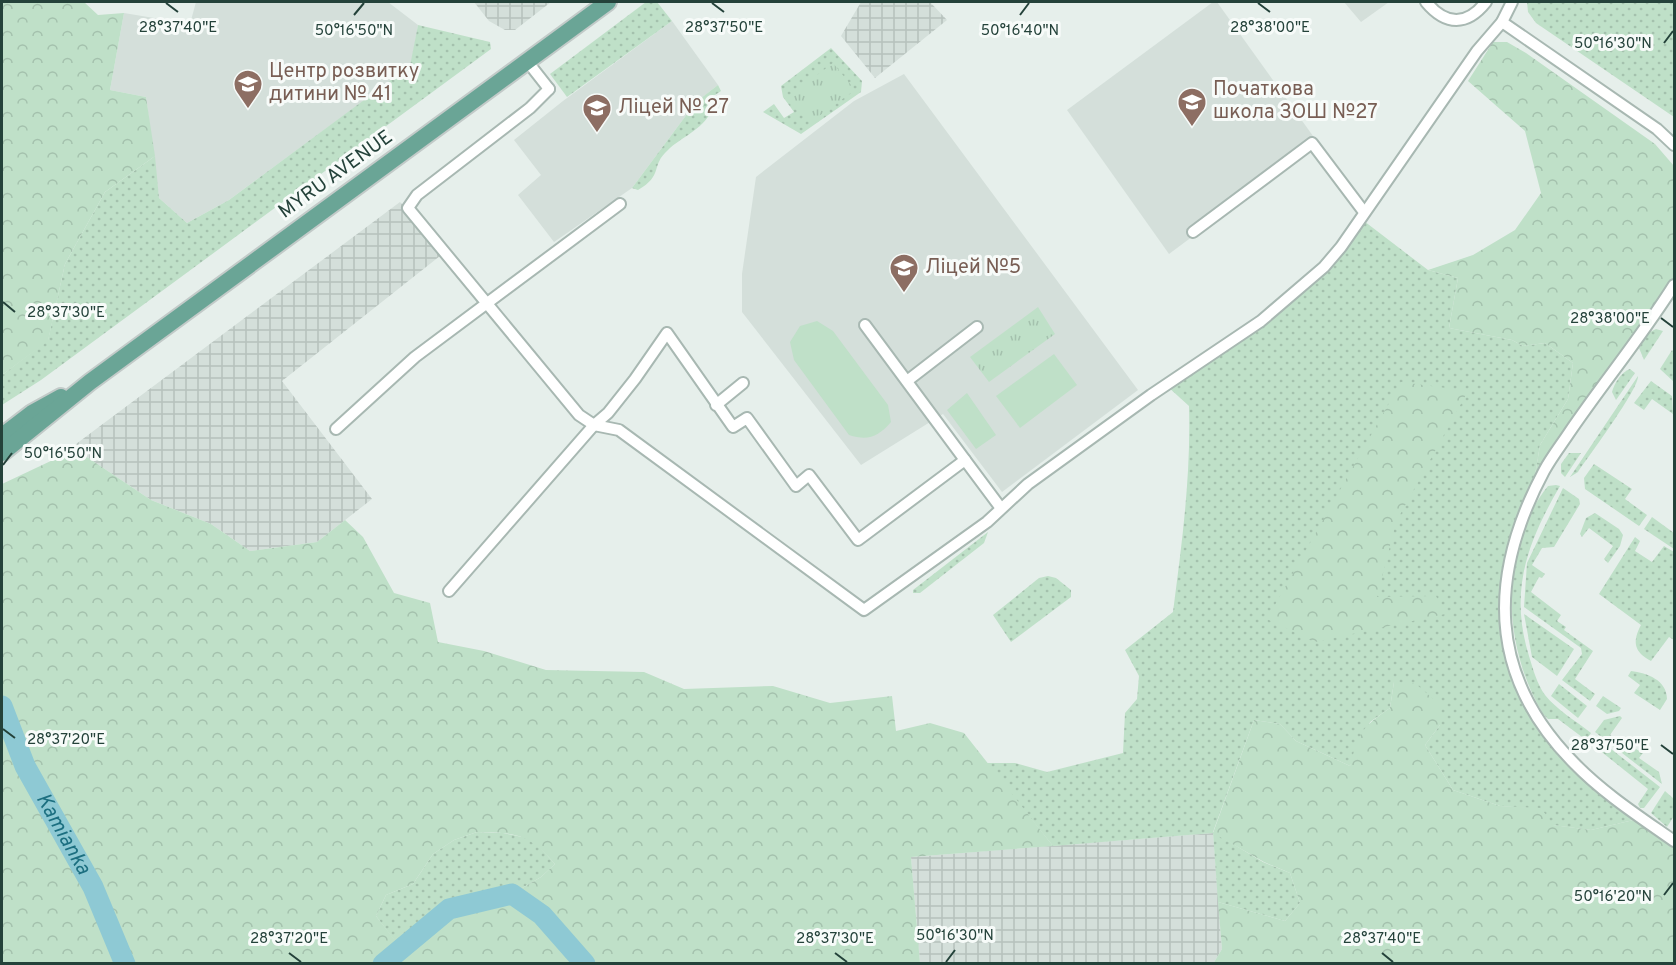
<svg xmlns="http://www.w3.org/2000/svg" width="1676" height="965" font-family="Overpass,sans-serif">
	<defs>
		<pattern id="industrial-grid" width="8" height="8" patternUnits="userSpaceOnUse" patternTransform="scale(1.5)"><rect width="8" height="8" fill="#d4dfda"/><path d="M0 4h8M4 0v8" fill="none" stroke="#b6c1bc"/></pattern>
		<pattern id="grass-dots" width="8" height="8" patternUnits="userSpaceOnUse" patternTransform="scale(1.5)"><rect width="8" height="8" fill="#bfe0c8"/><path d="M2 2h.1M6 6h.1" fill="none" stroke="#a4c1ad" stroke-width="1.8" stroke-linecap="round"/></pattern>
		<pattern id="forest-crowns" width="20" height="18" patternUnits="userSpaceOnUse" patternTransform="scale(1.5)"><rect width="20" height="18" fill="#bfe0c8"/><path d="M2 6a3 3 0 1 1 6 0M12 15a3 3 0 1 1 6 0" fill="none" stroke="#a4c1ad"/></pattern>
		<pattern id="park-tufts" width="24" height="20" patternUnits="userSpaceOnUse" patternTransform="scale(1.5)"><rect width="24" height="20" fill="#bfe0c8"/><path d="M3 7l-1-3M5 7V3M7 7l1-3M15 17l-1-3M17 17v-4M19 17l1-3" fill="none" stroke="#a4c1ad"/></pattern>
	</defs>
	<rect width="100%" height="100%" fill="#e6efeb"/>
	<g fill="#d4dfda">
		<polygon points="196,2 388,2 418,25 411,66 229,200 187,223 159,198 146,97 110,90 124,13 190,24"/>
		<polygon points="1213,2 1217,2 1318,143 1169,254 1067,110"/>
		<polygon points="1344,2 1389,2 1361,22"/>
		<polygon points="672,21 718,85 696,102 632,188 554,242 518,195 541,175 514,140 563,101"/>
		<polygon points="904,74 1138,390 1002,492 943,414 861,465 742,312 742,274 756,177 854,101"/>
	</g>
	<g fill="url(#industrial-grid)">
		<polygon points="474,2 551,2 515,30 505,30 489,21"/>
		<polygon points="861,2 930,2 947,20 875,78 841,36"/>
		<polygon points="400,202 445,252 282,381 372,499 317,542 250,551 211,524 151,500 72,447"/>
		<polygon points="1213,833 1222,949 1213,964 920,963 911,857"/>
	</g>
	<g fill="url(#grass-dots)">
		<polygon points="646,2 657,2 672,21 567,97 550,74"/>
		<polygon points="1527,2 1674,2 1674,117 1536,23 1528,12"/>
		<polygon points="418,25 490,42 491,49 41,380 2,405 2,375 48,340 65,264 105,192 155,156 159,198 187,223 229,200 410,66"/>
		<polygon points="831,48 862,81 861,92 801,134 763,112 774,104 784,118 794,112 783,97 781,86"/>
		<path d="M718 85 721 91 706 101 710 113C703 129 680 138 668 150 650 166 664 175 638 190L632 188 696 102Z"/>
		<path d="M1360 218 1428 270 1458 278 1449 328 1512 340 1523 346 1545 343 1573 363 1568 399 1540 445 1531 499 1505 577 1513 667 1556 744 1642 818 1591 830 1552 825 1541 809 1500 806 1453 790 1425 745 1440 725 1394 682 1390 708 1370 722 1350 766 1296 741 1280 724 1254 720 1213 832 1263 862 1290 873 1300 903 1285 921 1218 902 1213 833 1053 846 986 763H1015L1047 772 1123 753 1125 713 1137 699 1139 676 1125 650 1173 612C1182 542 1191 477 1189 406L1167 386 1324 267Z"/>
		<polygon points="1656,329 1663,331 1644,360 1639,348 1648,333"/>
		<polygon points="1672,350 1674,352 1674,382 1660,369"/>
		<path d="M1630 369 1635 373 1616 400 1612 392C1614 384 1621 372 1630 369Z"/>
		<path d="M1638 376C1639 389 1588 457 1578 472L1570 477Z"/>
		<polygon points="1651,381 1672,396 1673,414 1652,399 1644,410 1634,403"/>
		<polygon points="1569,453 1581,453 1565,477 1561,473 1561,464"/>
		<polygon points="1594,464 1632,489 1625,499 1647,515 1639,526 1585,489 1584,478"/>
		<path d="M1556 485 1560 486C1527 543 1509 591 1529 656 1533 669 1537 684 1545 695 1557 710 1576 721 1591 733L1586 740 1558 719H1548L1543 714C1503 647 1497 549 1548 486Z"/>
		<polygon points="1563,488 1579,499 1580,504 1554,547 1542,548 1532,565 1545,574 1542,578 1539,577 1531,592 1561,615 1557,621 1566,627 1564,630 1593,651 1575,679 1595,694 1590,701 1562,680 1582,654 1581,648 1524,607 1527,563"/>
		<polygon points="1595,513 1619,529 1623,535 1620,546 1608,563 1604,559 1613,546 1589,528 1582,537 1580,534 1586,518"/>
		<polygon points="1652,517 1674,533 1674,549 1644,529"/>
		<polygon points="988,532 984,543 920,593 913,593 913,590"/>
		<path d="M1635 537 1640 541 1635 551 1652 562 1664 546 1674 552V640L1669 637 1651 661C1634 652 1632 642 1641 625L1599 594Z"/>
		<polygon points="1048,576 1056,578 1071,590 1071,597 1011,642 993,615 1039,578"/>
		<polygon points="1524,614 1574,649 1557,676 1532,657"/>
		<path d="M1631 671C1647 673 1667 680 1667 699L1660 710 1634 693 1640 685 1628 676Z"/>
		<polygon points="1559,684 1587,706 1578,718 1551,696"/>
		<polygon points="1603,696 1621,708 1619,711 1607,714 1596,706"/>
		<polygon points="1620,716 1622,718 1610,735 1634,752 1636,749 1643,753 1639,758 1659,772 1662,784 1595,732 1604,720"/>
		<polygon points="1593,735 1660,787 1644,808 1640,808 1638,804 1648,789 1588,741"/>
		<polygon points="1665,791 1674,799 1674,816 1667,827 1651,813"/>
		<polygon points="477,832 503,833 532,839 555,864 541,877 512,894 449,909 401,949 376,916 386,895 413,884 433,854 454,840"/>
	</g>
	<g fill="url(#forest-crowns)" fill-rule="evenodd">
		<polygon points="2,2 84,2 98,15 124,13 110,90 146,97 155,156 105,192 65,264 48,341 2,375"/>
		<polygon points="1493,42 1507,42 1526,53 1655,144 1674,166 1674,285 1623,354 1531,499 1540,445 1568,399 1573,363 1545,343 1523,346 1512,340 1449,328 1458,278 1428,270 1473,255 1515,230 1541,193 1525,131 1468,81"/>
		<polygon points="1401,382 1468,391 1396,522 1377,597 1436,596 1445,614 1315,642 1267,619"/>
		<path d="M72 447 151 500 211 524 250 551 317 542 345 520 363 537 394 593 430 603 438 642 484 651 546 670 644 672 684 689 773 686 830 703 892 696 896 731 930 723 964 733 1053 846 911 857 920 963H2V484L55 459ZM477 832C517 833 528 833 555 864L541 877 512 894 449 909 401 948 376 916 386 895 413 884 433 854 454 840Z"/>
		<path d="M1394 682 1416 684 1439 704 1440 725 1425 745 1453 790 1500 806 1541 808 1553 825 1591 830 1642 818 1674 841V963L1213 964 1222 949 1218 902 1285 921 1300 903 1290 873 1264 862 1213 833 1254 720 1280 724 1296 741 1350 766C1359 732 1361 728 1390 708Z"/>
	</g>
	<g fill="url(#park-tufts)">
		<polygon points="833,63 855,90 812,121 789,96"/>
		<polygon points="1038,307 1055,334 989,382 970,357"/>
	</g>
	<g fill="#bfe0c8">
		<path d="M817 321 833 331 888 405 891 422C878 437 868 441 849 435L794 360 790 342 800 326Z"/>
		<polygon points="1054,354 1077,385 1020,428 996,396"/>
		<polygon points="967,393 996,435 976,449 947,410"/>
	</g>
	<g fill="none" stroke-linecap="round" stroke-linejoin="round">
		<g stroke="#8ec9d4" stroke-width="21">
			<path id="s1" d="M2 706 25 766 93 887 125 964"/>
			<polyline points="383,964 449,909 512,894 542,915 585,964"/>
		</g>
		<g stroke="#a8b8b2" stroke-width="14">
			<g id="minor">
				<path d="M1426 2C1446 26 1467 26 1486 2"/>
				<polyline points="1502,22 1657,129 1674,145"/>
				<polyline points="527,61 549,89"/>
				<polyline points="549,89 530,108 417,195 408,208 579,415 594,425 619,430 864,610 987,522 1028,484 1151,395 1261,321 1324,267 1341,247 1477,51 1502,22 1512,2"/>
				<polyline points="1193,232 1312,143 1364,212"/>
				<path d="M1674 285C1642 336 1603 383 1569 433 1561 445 1551 458 1544 471 1488 576 1487 675 1574 763 1603 793 1640 817 1674 841"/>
				<polyline points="865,325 965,460"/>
				<polyline points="907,381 977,327"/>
				<polyline points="716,405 743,383"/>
				<polyline points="336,429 415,357 620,204"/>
				<polyline points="449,591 594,425 608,413 635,379 667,333 733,427 747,418 796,486 809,475 858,540 965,460 1000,507"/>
			</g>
		</g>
		<g stroke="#c2cac8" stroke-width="20">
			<g id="primary">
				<polyline points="2,436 32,413 61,397"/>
				<polyline points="2,453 90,382 608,2"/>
			</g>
		</g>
		<use href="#minor" stroke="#fff" stroke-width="10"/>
		<use href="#primary" stroke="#6aa596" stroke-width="16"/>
	</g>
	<path fill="none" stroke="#24423a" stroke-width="2" d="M166 3 178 12M712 3 724 12M1258 3 1270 12M354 15 364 3M1020 15 1029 3M1664 43 1673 31M3 302 15 312M1661 318 1673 327M3 465 12 453M3 729 15 738M1661 745 1673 754M1664 895 1673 883M289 953 301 962M835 953 847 962M1382 953 1393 962M946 962 955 950"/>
	<defs>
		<g id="school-pin" transform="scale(1.5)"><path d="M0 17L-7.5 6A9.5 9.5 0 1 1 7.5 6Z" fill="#8d6e63" stroke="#f7fbf9"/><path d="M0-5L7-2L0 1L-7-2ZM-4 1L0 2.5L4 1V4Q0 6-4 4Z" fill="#fff"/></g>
	</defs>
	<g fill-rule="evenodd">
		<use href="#school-pin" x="248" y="84"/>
		<use href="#school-pin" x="1192" y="102"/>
		<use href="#school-pin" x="597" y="108"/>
		<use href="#school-pin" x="904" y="268"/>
	</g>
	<g text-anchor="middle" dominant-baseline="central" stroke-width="6" stroke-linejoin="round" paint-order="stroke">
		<g font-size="20" fill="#785e54" stroke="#f7fbf9" text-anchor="start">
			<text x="269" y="72">Центр розвитку<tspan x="269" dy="23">дитини № 41</tspan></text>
			<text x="1213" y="90">Початкова<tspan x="1213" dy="23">школа ЗОШ №27</tspan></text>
			<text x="618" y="108">Ліцей № 27</text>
			<text x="925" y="268">Ліцей №5</text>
		</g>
		<g font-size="20" fill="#24423a" stroke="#f7fbf9">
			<text transform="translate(336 175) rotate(-36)">MYRU AVENUE</text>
		</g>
		<g font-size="21" font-style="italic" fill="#1c6f80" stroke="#f7fbf9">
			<text stroke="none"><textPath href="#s1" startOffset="142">Kamianka</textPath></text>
		</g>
	</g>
	<g font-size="15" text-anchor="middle" fill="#24423a" stroke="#f7fbf9" stroke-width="6" stroke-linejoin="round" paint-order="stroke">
		<text x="178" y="32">28°37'40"E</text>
		<text x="724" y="32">28°37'50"E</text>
		<text x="1270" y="32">28°38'00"E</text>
		<text x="354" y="35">50°16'50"N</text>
		<text x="1020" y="35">50°16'40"N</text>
		<text x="1613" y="48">50°16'30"N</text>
		<text x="66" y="317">28°37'30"E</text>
		<text x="1610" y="323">28°38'00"E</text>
		<text x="63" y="458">50°16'50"N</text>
		<text x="66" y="744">28°37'20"E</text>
		<text x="1610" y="750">28°37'50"E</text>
		<text x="1613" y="901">50°16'20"N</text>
		<text x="955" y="940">50°16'30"N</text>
		<text x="289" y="943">28°37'20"E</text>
		<text x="835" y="943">28°37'30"E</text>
		<text x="1382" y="943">28°37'40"E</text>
	</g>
	<rect width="1676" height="965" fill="none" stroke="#24423a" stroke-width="6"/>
</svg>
